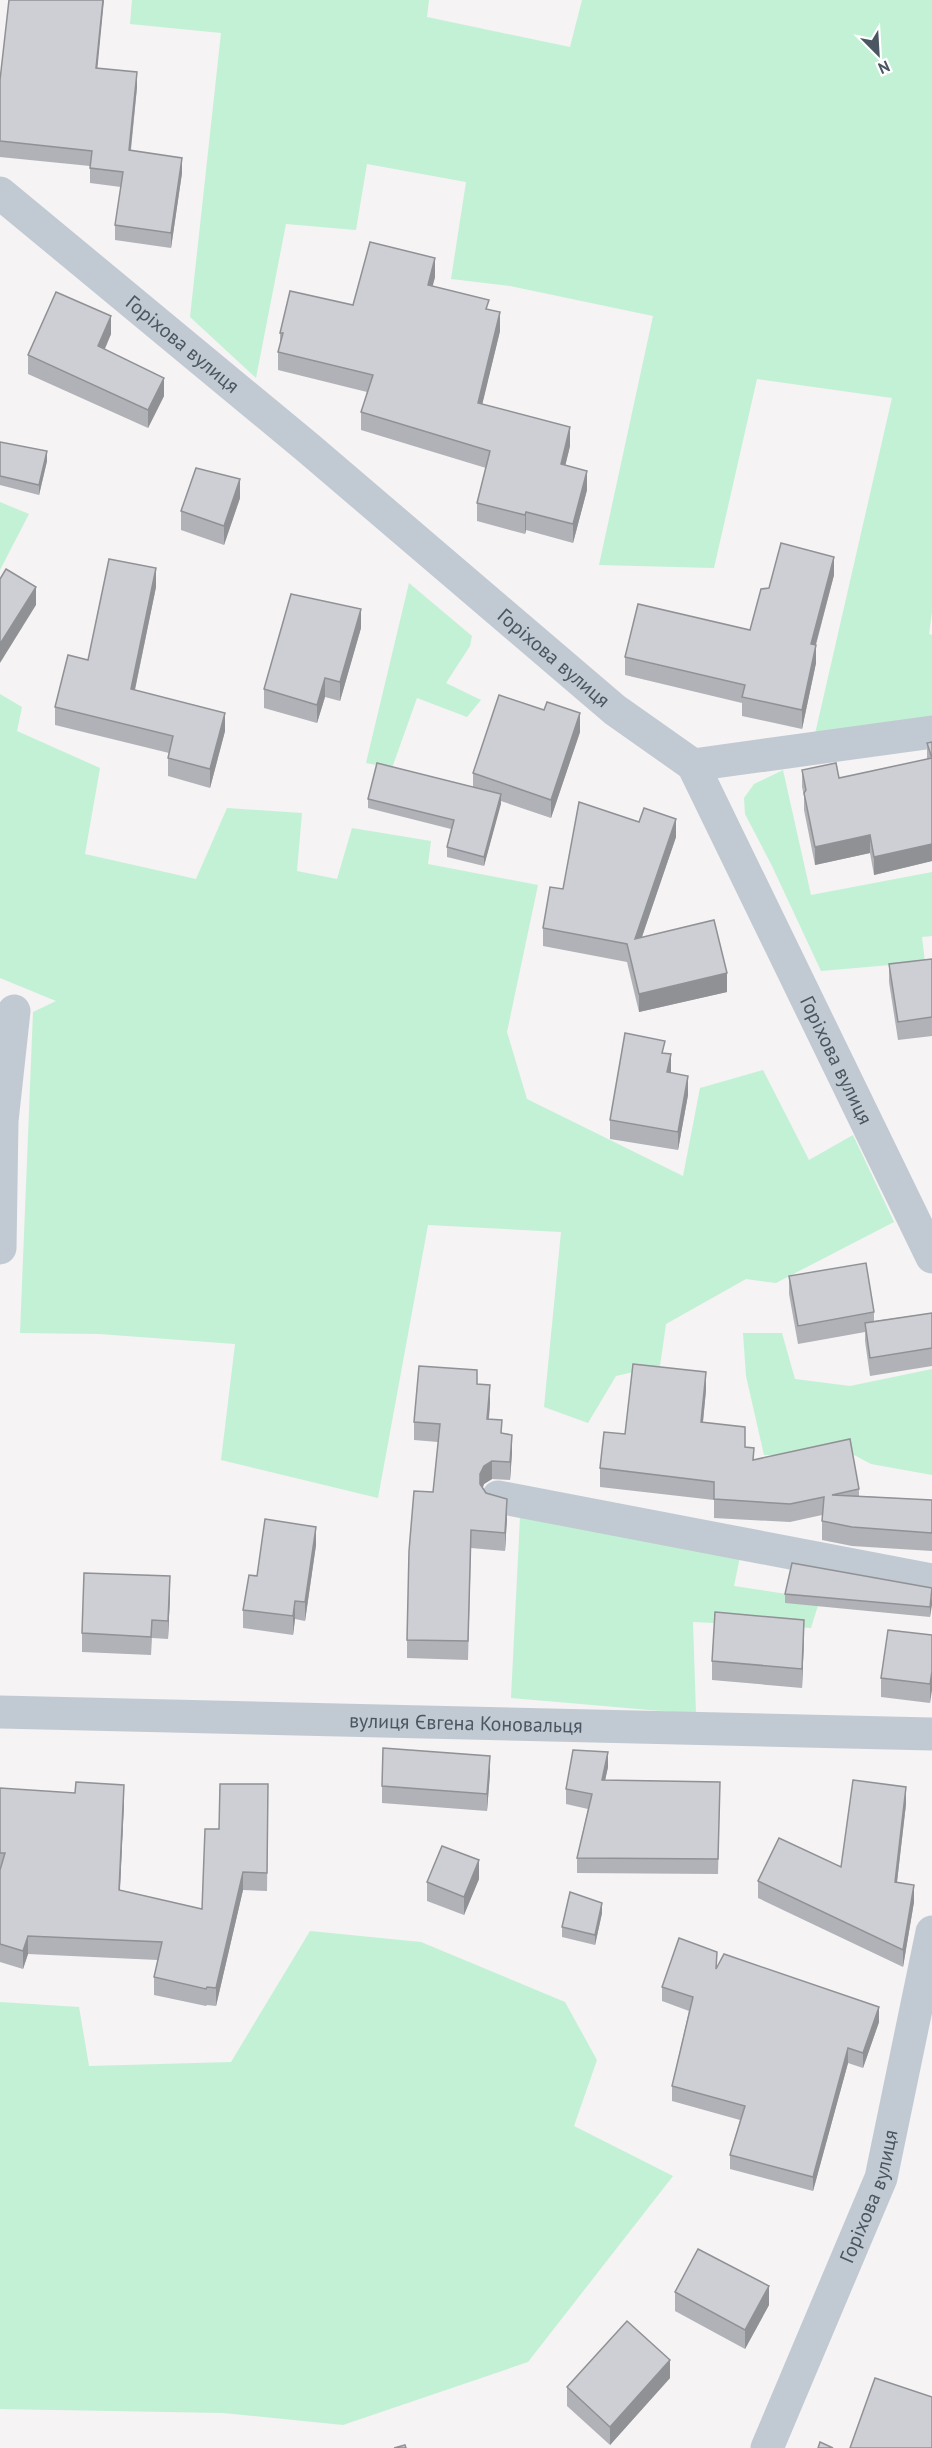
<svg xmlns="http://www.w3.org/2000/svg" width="932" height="2448" font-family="'PT Sans',sans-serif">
	<rect width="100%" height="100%" fill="#f5f3f3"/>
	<g fill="#c3f1d5">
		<polygon points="132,0 429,0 427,17 570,47 582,0 932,0 932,612 929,634 932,635 932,722 815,734 892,398 757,379 714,568 599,565 653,316 510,286 451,279 466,182 367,164 356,230 286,224 256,378 190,317 221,33 130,24"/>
		<polygon points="0,502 29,514 0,570"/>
		<polygon points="409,583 472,636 470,646 446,683 481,700 467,717 417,698 392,768 366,763"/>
		<polygon points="0,694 22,707 17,731 100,768 85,854 196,879 227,808 302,813 297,871 337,879 352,828 431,841 428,864 538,885 507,1032 527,1099 683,1176 700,1088 763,1070 809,1160 853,1135 894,1222 776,1283 746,1279 666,1324 660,1366 616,1376 588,1423 544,1407 561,1232 428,1225 378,1498 221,1460 235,1344 99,1334 20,1333 33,1012 56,1001 0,978"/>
		<polygon points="783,770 811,895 932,872 932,936 922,937 925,962 821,971 772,866 745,814 744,798 754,784"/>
		<polygon points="743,1333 782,1333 795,1379 850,1386 932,1369 932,1475 871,1464 854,1455 764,1455 746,1376"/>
		<polygon points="520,1517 741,1552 734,1586 820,1599 811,1628 693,1622 696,1714 511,1698"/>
		<polygon points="310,1931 421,1942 565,2002 597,2060 574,2126 673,2176 528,2362 343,2425 223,2413 0,2409 0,2002 79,2007 89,2066 231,2062"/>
	</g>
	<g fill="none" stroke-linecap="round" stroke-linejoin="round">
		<g stroke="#c1cad2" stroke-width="33">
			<path id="s1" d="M0 193 307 447 615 710 693 765 932 1257"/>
			<polyline points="693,765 932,732"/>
			<polyline points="0,1248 2,1121 14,1011"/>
			<polyline points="498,1497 932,1580"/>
			<path id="s2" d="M0 1712 932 1734"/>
			<path id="s3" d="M767 2448 881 2178 932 1932"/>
		</g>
	</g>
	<g fill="#b0b2b7">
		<polygon points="97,68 137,87 131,150 182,173 171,248 115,240 115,225 121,187 90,183 90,166 0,157 0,80"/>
		<polygon points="435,277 432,287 489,310 500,331 482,404 570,446 565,466 587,490 573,543 526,530 525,534 477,521 477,503 486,468 361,430 361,412 367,392 278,370 278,352 280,346 280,333"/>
		<polygon points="111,334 105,349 164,396 148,428 28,374 28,355"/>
		<polygon points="0,442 47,461 39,495 0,485"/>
		<polygon points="240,498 224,545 181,530 181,511"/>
		<polygon points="834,575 816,645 816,663 802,729 742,716 742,703 625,675 625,657 750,630 769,588"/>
		<polygon points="156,587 135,690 225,731 210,788 168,776 168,758 169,753 55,725 55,707 88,660"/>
		<polygon points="361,628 340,701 325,697 317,723 264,708 264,689"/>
		<polygon points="580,732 551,818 501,801 484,866 447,857 447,847 451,829 368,808 368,799 473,787 473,773"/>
		<polygon points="932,742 932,861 874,875 870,853 815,865 804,810 804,796 802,787 802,770 839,778 927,759 927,743"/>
		<polygon points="676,837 642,937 727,992 639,1012 627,962 543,946 543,928 563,889"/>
		<polygon points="932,959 932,1036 898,1040 889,982 889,964"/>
		<polygon points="665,1053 671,1073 688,1095 678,1150 610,1139 610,1120"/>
		<polygon points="789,1276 874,1312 874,1321 932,1313 932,1366 870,1376 865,1341 865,1332 798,1344 789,1294"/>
		<polygon points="477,1384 490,1403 489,1419 502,1433 512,1453 510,1480 492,1479 484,1484 483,1488 507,1518 505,1551 471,1548 468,1660 407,1658 407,1640 433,1492 438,1442 414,1440 414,1422"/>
		<polygon points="706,1390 703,1422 745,1447 754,1460 859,1489 859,1496 932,1500 932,1551 852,1546 822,1540 822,1515 790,1522 714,1518 714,1500 600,1487 600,1468 625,1434"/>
		<polygon points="316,1545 305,1621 295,1619 293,1635 243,1628 243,1610 257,1576"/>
		<polygon points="932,1588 930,1617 785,1603 785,1594"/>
		<polygon points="170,1595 168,1639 152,1638 151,1655 82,1652 82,1633"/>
		<polygon points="932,1635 930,1703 881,1697 881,1678"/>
		<polygon points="804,1638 802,1688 712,1680 712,1661"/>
		<polygon points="608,1767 605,1780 720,1782 718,1874 577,1873 577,1858 588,1809 566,1804 566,1789"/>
		<polygon points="490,1773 487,1811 382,1803 382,1786"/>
		<polygon points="268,1784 267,1891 243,1890 216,2006 207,2005 206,2006 154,1995 154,1977 158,1960 28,1954 23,1969 0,1962 0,1788 124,1803 120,1890 202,1909 219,1829"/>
		<polygon points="906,1804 897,1882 914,1902 903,1967 758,1898 758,1881 841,1867"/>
		<polygon points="479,1879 464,1915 427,1901 427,1882"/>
		<polygon points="602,1913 595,1945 562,1937 562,1927"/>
		<polygon points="717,1969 879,2022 863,2068 848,2063 813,2191 730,2169 730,2155 740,2120 672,2101 672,2086 689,2011 662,2001 662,1987"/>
		<polygon points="675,2292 769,2305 745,2349 675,2311"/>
		<polygon points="670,2378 610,2445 567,2406 567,2387"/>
	</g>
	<g fill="#909195">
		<polygon points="103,0 104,0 96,83 96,68"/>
		<polygon points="137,72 137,87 129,165 129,150"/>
		<polygon points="182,158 182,173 171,248 171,233"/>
		<polygon points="435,258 435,277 428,304 428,285"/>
		<polygon points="500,312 500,331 478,422 478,403"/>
		<polygon points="111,316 111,334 98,364 98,346"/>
		<polygon points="164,378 164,396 148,428 148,410"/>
		<polygon points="570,427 570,446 561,483 561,464"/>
		<polygon points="47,451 47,461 39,495 39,485"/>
		<polygon points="587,471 587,490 573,543 573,524"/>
		<polygon points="240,479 240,498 224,545 224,526"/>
		<polygon points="526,512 526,530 525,534 525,515"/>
		<polygon points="834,557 834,575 811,662 811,644"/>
		<polygon points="156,568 156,587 131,708 131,689"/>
		<polygon points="36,587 36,605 0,663 0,644"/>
		<polygon points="361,609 361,628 340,701 340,682"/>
		<polygon points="816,645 816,663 802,729 802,710"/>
		<polygon points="325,678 325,697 317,723 317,705"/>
		<polygon points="225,713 225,731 210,788 210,769"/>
		<polygon points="580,713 580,732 551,818 551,800"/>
		<polygon points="501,794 501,804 484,866 484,857"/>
		<polygon points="676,819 676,837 635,957 635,939"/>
		<polygon points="870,835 870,853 815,865 815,847"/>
		<polygon points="932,844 932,861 874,875 874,857"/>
		<polygon points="727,973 727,992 639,1012 639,994"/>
		<polygon points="671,1054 671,1073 667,1072"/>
		<polygon points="688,1076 688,1095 678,1150 678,1132"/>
		<polygon points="706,1372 706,1390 701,1441 701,1422"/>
		<polygon points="490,1385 490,1403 487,1438 487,1419"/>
		<polygon points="512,1435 512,1453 510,1480 510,1462"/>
		<polygon points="492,1461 492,1479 484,1484 480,1493 480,1474 484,1466"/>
		<polygon points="507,1499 507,1518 505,1551 505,1533"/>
		<polygon points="316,1527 316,1545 305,1621 305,1602"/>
		<polygon points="170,1576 170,1595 168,1639 168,1621"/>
		<polygon points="932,1595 932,1605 930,1617 930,1607"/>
		<polygon points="295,1601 295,1619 293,1635 293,1616"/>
		<polygon points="804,1620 804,1638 802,1688 802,1669"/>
		<polygon points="932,1671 932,1690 930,1703 930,1684"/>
		<polygon points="608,1752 608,1767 602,1795 602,1780"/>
		<polygon points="490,1756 490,1773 487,1811 487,1794"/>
		<polygon points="124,1785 124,1803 119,1908 119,1890"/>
		<polygon points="906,1787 906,1804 895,1899 895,1882"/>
		<polygon points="479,1860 479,1879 464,1915 464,1897"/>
		<polygon points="243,1872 243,1890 216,2006 216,1988"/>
		<polygon points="914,1885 914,1902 903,1967 903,1950"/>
		<polygon points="602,1903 602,1913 595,1945 595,1935"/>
		<polygon points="28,1936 28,1954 23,1969 23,1951"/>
		<polygon points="879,2007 879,2022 863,2068 863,2053"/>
		<polygon points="848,2048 848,2063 813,2191 813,2177"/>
		<polygon points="769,2286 769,2305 745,2349 745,2330"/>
		<polygon points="670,2360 670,2378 610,2445 610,2427"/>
	</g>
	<g fill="#cdcfd5" stroke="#909195" stroke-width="1.5">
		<polygon points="9,0 103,0 96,68 137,72 129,150 182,158 171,233 115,225 123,172 90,168 92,151 0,141 0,80"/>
		<polygon points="370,242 435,258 428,285 489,300 486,309 500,312 478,403 570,427 561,464 587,471 573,524 526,512 525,515 477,503 490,451 361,412 373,375 278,352 283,333 280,333 290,291 353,305"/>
		<polygon points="56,292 111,316 98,346 164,378 148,410 28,355"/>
		<polygon points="0,442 47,451 39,485 0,476"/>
		<polygon points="196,468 240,479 224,526 181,511"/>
		<polygon points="781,543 834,557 811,644 816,645 802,710 742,697 745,685 625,657 638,604 750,630 761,589 769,588"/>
		<polygon points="109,559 156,568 131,689 225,713 210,769 168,758 173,736 55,707 68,655 88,660"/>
		<polygon points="6,569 36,587 0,644 0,579"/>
		<polygon points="291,594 361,609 340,682 325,678 317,705 264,689"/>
		<polygon points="499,695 544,710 547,702 580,713 551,800 473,773"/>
		<polygon points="932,742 932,844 874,857 870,835 815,847 804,793 806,790 802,770 836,763 839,778 932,758 927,743"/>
		<polygon points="377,763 501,794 484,857 447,847 454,820 368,799"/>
		<polygon points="579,802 639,822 644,808 676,819 635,939 714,920 727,973 639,994 627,944 543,928 550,887 563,889"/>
		<polygon points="932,959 932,1017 898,1022 889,964"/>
		<polygon points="625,1033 665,1041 662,1053 671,1054 667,1072 688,1076 678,1132 610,1120"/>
		<polygon points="866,1263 874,1312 798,1326 789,1276"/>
		<polygon points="932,1313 932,1348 870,1358 865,1323"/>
		<polygon points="633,1364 706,1372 701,1422 745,1427 745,1447 754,1448 753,1460 850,1439 859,1489 832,1495 932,1500 932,1533 852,1527 822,1521 824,1497 790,1504 714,1499 714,1482 600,1468 604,1432 625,1434"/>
		<polygon points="419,1366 477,1370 477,1384 490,1385 487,1419 502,1420 501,1433 512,1435 510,1462 492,1461 484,1466 480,1474 480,1484 486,1493 507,1499 505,1533 471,1530 468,1641 407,1640 409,1551 414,1491 433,1492 440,1424 414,1422"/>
		<polygon points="265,1519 316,1527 305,1602 295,1601 293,1616 243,1610 249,1575 257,1576"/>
		<polygon points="792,1563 932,1588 930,1607 785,1594"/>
		<polygon points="84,1573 170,1576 168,1621 152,1620 151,1637 82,1633"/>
		<polygon points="715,1612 804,1620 802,1669 712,1661"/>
		<polygon points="888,1630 932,1635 932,1671 930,1684 881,1678"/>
		<polygon points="383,1748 490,1756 487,1794 382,1786"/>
		<polygon points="573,1750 608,1752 602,1780 720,1782 718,1859 577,1858 592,1794 566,1789"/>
		<polygon points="853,1780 906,1787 895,1882 914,1885 903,1950 758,1881 779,1838 841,1867"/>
		<polygon points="76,1782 124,1785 119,1890 202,1909 205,1829 219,1829 220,1784 268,1784 267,1873 243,1872 216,1988 207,1987 206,1989 154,1977 162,1942 28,1936 23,1951 0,1944 0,1870 5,1853 0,1853 0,1788 75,1793"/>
		<polygon points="442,1846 479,1860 464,1897 427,1882"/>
		<polygon points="570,1892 602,1903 595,1935 562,1927"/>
		<polygon points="679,1938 717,1952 716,1969 724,1954 879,2007 863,2053 848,2048 813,2177 730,2155 745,2106 672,2086 693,1997 662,1987"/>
		<polygon points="698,2249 769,2286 745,2330 675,2292"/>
		<polygon points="627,2321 670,2360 610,2427 567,2387"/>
		<polygon points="875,2378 932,2397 932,2448 850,2448"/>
		<polygon points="820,2442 833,2448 818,2448"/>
		<polygon points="405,2445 406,2448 394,2448"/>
	</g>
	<g text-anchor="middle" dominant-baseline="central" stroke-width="4.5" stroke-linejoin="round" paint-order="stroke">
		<g font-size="20" fill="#4a5661" stroke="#fff">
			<text stroke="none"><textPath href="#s1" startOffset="237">Горіхова вулиця</textPath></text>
			<text stroke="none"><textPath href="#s1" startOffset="723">Горіхова вулиця</textPath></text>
			<text stroke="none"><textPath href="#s1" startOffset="1227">Горіхова вулиця</textPath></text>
			<text stroke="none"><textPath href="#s2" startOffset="466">вулиця Євгена Коновальця</textPath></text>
			<text stroke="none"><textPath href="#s3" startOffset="272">Горіхова вулиця</textPath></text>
		</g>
	</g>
	<g transform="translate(878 54) rotate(156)" stroke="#ffffff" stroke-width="4.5" paint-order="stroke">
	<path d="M0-4.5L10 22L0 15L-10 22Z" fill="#4a5661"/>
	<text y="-9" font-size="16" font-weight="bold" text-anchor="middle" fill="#4a5661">N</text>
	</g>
</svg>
